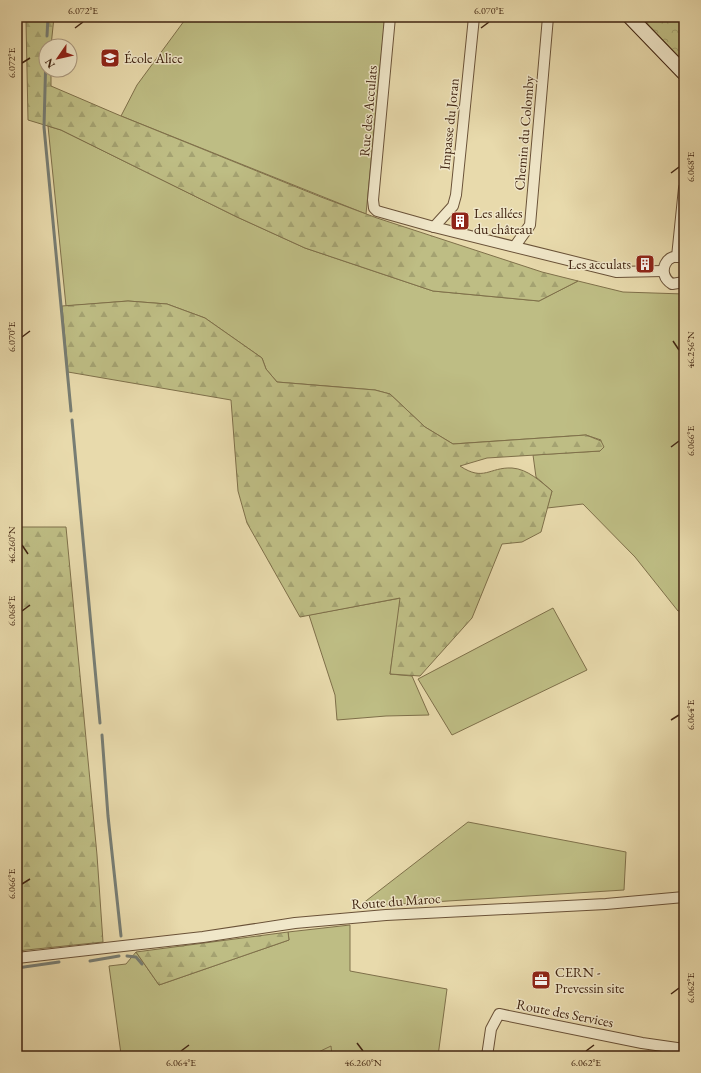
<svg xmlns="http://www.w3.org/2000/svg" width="701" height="1073" font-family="'EB Garamond',serif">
	<defs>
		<pattern id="forest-firs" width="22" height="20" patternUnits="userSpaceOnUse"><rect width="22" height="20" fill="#bebd84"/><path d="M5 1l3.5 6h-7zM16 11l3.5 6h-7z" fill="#a4a271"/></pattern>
		<pattern id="park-crowns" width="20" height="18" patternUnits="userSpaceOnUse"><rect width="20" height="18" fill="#bebd84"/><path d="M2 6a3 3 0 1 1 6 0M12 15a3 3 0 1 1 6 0" fill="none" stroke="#a4a271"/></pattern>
	</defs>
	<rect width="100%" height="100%" fill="#e8daac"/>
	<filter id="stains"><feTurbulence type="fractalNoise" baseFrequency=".005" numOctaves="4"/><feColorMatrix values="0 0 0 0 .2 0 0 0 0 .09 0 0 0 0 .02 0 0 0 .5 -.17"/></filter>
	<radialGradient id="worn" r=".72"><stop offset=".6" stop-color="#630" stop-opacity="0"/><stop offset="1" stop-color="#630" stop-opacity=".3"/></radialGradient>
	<g fill="#bebd84" stroke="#7f704a">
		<polygon points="187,17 385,17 366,214 121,116 137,85"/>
		<polygon points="48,126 61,130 237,217 305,248 433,291 539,301 578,281 623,292 684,294 684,611 678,611 635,557 583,504 547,508 552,491 536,477 533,455 600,451 601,440 586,435 453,444 425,427 390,394 375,390 277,382 266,369 262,358 205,318 167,304 128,301 66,306"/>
		<polygon points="401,598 390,674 412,676 429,715 386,716 337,720 335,695 309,615"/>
		<polygon points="553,608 587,670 452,735 418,679"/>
		<polygon points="468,822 626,852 624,890 368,906 362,904"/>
		<polygon points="350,925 350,971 447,989 438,1056 113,1056 121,1054 109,966 126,964 136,952 159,985 289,940 288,932"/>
	</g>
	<g fill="url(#forest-firs)" stroke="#7f704a">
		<polygon points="17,17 54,17 51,46 46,46 46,70 51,70 51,86 121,116 321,197 377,218 542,272 578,281 539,301 433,291 305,248 237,217 61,130 28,120 26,21 17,20"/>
		<path d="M128 301 167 304 205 318 262 358 266 369 277 382 375 390 390 394 425 427 453 444 586 435 601 441 604 447 600 451 487 458 460 466C484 482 489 467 512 468 528 469 541 482 552 491L541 532 522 542 502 544 472 618 420 676 390 674 400 598 300 617 247 523 238 491 231 400 68 372 62 306Z"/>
		<polygon points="17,527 66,527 97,855 103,942 17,951"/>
		<polygon points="288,932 289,940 159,985 136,952"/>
		<polygon points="331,1046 332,1056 310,1056"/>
	</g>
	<polygon fill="url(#park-crowns)" stroke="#7f704a" points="641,17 684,17 684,62"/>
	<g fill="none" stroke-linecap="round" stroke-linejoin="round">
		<g stroke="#777d73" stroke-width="3">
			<polyline points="47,36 48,17"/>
			<polyline points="46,52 44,127 71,411"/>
			<polyline points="72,420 100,723"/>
			<polyline points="102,735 108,816 121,936"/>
			<polyline points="127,956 136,957 142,964"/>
			<polyline points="90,961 119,956"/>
			<polyline points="17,968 59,962"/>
		</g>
		<g stroke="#6a5238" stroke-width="12">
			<g id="street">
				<polyline points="390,17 373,200 374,208 377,211 434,227 616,272 663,271"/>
				<polyline points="434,227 453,206 456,195 474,17"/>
				<polyline points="515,246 530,225 548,17"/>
				<polyline points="677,257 684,188"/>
				<path d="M684 259C667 249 655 274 672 284L684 282"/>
				<polyline points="17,958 203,937 295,923 386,915 606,904 684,897"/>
				<polyline points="487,1056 491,1029 499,1014 642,1043 684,1049"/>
			</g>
		</g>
		<g stroke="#402411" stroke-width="16">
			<polyline id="secondary" points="630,17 684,73"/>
		</g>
		<use href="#street" stroke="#f0e7c9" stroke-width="10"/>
		<use href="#secondary" stroke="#f0e7c9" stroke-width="14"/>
	</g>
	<path fill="none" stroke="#402411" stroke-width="1.5" d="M75 28 83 22M481 28 489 22M22 63 30 58M671 173 679 167M22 337 30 331M673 341 679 350M671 447 679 441M22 545 28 554M22 611 30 605M671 720 679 715M22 884 30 879M671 994 679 988M357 1043 363 1051M181 1051 189 1045M586 1051 594 1045"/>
	<defs>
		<g id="school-square" transform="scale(1)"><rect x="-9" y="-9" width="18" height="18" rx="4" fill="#8f2418" stroke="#f0e7c9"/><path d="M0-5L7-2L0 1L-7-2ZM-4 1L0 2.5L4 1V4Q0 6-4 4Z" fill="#fff"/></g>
		<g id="building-square" transform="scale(1)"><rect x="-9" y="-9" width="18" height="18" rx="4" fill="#8f2418" stroke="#f0e7c9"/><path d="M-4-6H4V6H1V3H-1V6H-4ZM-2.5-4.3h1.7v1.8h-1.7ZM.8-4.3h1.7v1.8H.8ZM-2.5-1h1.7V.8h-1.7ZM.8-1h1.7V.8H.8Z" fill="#fff"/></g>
		<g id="office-square" transform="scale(1)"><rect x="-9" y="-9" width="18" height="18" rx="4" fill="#8f2418" stroke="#f0e7c9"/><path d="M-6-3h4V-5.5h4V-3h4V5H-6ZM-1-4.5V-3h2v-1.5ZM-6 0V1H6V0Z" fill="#fff"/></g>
	</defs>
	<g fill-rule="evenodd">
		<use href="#school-square" x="110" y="58"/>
		<use href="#building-square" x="460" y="221"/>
		<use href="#building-square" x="645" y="264"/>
		<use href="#office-square" x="541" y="980"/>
	</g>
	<g text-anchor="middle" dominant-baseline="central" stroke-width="3" stroke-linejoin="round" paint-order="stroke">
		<g font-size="14" fill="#402411" stroke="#f0e7c9" text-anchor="start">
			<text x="124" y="58">École Alice</text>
			<text x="474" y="213">Les allées<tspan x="474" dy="16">du château</tspan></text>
			<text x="631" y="264" text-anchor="end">Les acculats</text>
			<text x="555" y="972">CERN -<tspan x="555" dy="16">Prevessin site</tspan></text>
		</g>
		<g font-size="14" fill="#402411" stroke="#f0e7c9">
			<text transform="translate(368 111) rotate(-85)">Rue des Acculats</text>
			<text transform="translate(449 124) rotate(-84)">Impasse du Joran</text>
			<text transform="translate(524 133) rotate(-85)">Chemin du Colomby</text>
			<text transform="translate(396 901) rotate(-4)">Route du Maroc</text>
			<text transform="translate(565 1013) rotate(11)">Route des Services</text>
		</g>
	</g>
	<rect width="701" height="1073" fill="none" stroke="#e8daac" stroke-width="44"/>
	<g transform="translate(58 58) rotate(236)"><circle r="19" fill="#f0e7c9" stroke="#aa997f"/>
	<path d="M0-3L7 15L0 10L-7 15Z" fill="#8f2418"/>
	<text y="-6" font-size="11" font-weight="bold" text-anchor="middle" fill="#402411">N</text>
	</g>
	<rect x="22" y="22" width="657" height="1029" fill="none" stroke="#402411" stroke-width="1.5"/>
	<g font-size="10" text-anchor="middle" fill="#402411">
		<text x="83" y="14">6.072°E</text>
		<text x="489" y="14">6.070°E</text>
		<text transform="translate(11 63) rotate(-90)" y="4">6.072°E</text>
		<text transform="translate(690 167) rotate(-90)" y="4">6.068°E</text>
		<text transform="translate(11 337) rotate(-90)" y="4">6.070°E</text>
		<text transform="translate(690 350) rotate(-90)" y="4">46.256°N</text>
		<text transform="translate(690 441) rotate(-90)" y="4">6.066°E</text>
		<text transform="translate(11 545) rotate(-90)" y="4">46.260°N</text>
		<text transform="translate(11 611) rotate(-90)" y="4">6.068°E</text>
		<text transform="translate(690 715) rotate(-90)" y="4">6.064°E</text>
		<text transform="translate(11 884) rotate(-90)" y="4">6.066°E</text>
		<text transform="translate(690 988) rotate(-90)" y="4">6.062°E</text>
		<text x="181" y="1066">6.064°E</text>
		<text x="363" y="1066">46.260°N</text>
		<text x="586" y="1066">6.062°E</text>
	</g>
	<rect width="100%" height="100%" filter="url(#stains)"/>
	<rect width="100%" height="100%" fill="url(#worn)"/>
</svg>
